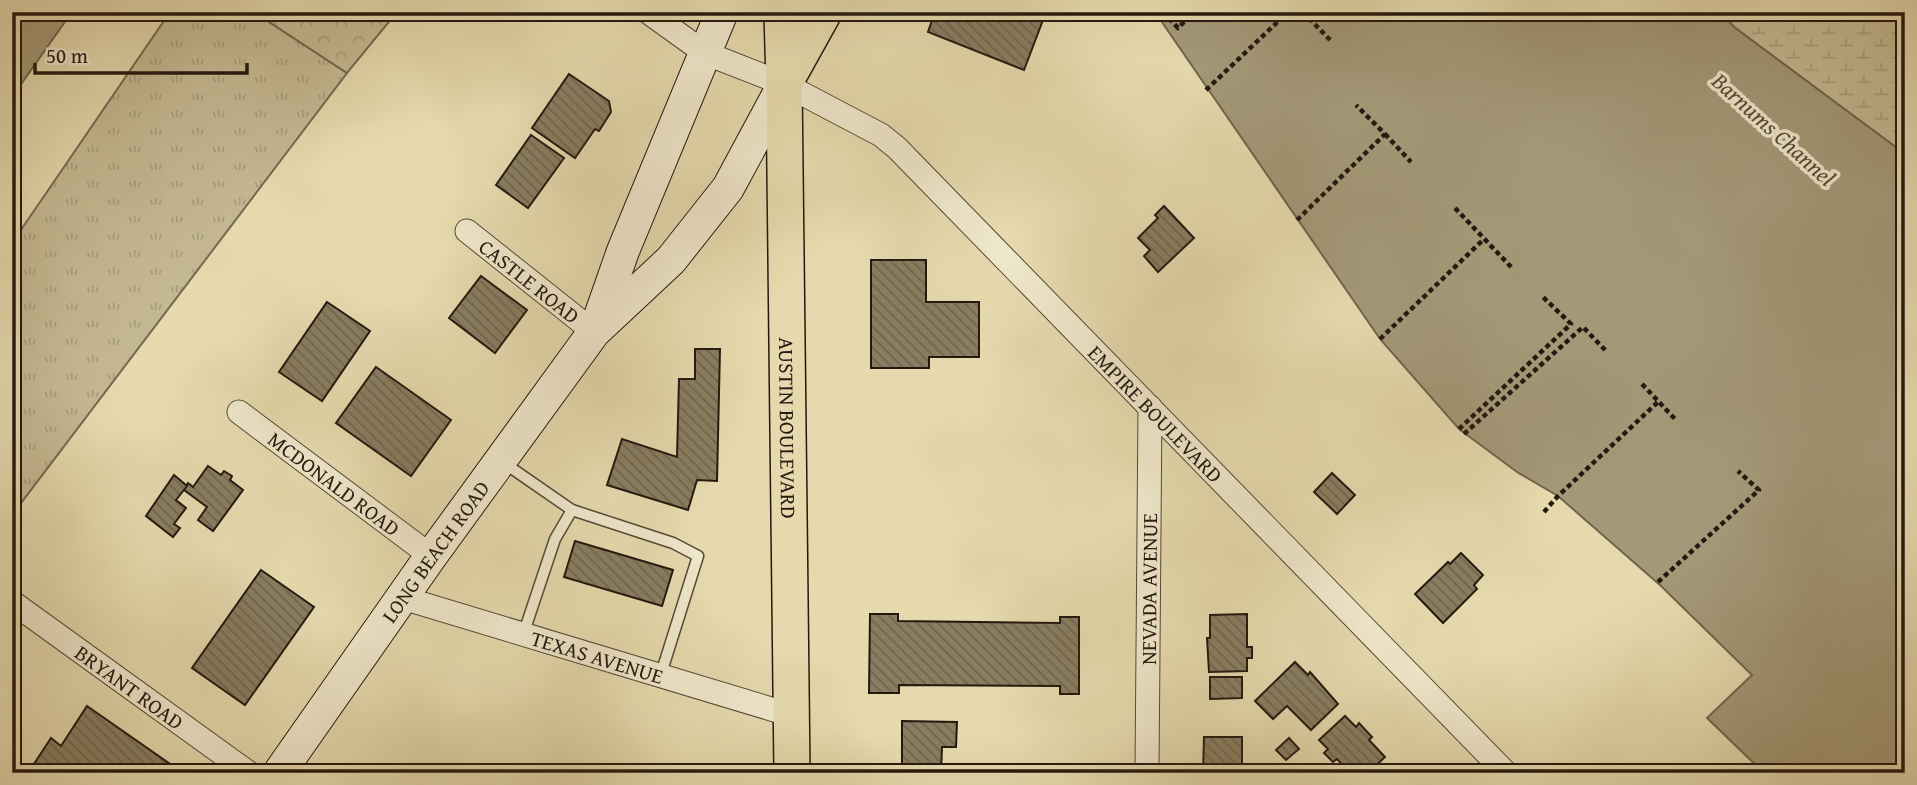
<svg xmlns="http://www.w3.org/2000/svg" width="1917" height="785" font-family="'Gentium Book Plus',serif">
	<defs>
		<pattern id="grass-tufts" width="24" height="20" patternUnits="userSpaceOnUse" patternTransform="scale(1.75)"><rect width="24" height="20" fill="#c4b892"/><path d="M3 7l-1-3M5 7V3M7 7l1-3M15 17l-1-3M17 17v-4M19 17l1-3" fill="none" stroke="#a89e7d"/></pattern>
		<pattern id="forest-crowns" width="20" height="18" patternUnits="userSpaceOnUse" patternTransform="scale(1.75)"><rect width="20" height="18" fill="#c4b892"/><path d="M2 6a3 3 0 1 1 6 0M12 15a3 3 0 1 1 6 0" fill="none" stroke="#a89e7d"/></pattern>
		<pattern id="wetland-marsh" width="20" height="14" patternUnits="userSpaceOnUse" patternTransform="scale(1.75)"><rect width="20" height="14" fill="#c4b892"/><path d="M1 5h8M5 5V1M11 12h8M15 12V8" fill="none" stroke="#a89e7d"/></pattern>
		<pattern id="building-back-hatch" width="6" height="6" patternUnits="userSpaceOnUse" patternTransform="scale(1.75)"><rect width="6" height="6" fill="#887d61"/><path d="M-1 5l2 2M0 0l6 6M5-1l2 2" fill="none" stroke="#6f664e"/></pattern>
	</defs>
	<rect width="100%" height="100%" fill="#e5d9ad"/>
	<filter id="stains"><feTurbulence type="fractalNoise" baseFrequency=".00286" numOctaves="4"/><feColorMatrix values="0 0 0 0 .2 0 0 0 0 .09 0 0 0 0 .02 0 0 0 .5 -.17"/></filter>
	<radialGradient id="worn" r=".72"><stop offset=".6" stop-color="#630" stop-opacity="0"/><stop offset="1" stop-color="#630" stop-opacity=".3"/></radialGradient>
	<polygon fill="url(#grass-tufts)" stroke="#746850" stroke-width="2" points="170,12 254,12 347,73 12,515 12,243"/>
	<polygon fill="url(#forest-crowns)" stroke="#746850" stroke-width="2" points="254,12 397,12 347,73"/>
	<polygon fill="url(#wetland-marsh)" stroke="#746850" stroke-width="2" points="1720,12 1905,12 1905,154 1734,27"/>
	<g fill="#a39877" stroke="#70654d" stroke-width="2">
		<polygon points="12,12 58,12 67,19 12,97"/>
		<polygon points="1155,12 1720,12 1734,27 1905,154 1905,773 1764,773 1707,718 1752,675 1661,586 1558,496 1517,472 1459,429 1380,339"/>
	</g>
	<g fill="url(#building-back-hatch)" stroke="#24190f" stroke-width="2">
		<polygon points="935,12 1046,12 1024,70 928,32"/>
		<polygon points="569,74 609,101 611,112 599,131 595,129 575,158 532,128"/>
		<polygon points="531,135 564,158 528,208 496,185"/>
		<polygon points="1164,206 1194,238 1158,272 1144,256 1150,250 1138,238 1158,218 1155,215"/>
		<polygon points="871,260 926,260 926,302 979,302 979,357 929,357 929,368 871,368"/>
		<polygon points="481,276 527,310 495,353 449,318"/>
		<polygon points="327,302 370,331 322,401 279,372"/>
		<polygon points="695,349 720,349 717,481 697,480 688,510 607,485 622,439 677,457 679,379 695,379"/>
		<polygon points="376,367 451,420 411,476 336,423"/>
		<polygon points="208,466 221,475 224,471 232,476 230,480 243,490 213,531 198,520 207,507 184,490 188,483 193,487"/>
		<polygon points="1332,473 1355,495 1337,514 1314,492"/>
		<polygon points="174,475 187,486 176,500 186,508 174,524 180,528 173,537 146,516"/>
		<polygon points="575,541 673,570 662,606 564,577"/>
		<polygon points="1461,553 1483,575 1474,585 1477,589 1443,623 1415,594 1448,562 1450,564"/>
		<polygon points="261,570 314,607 245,705 192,668"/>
		<polygon points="870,614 898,614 898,621 1060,623 1060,617 1079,617 1079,694 1060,694 1060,686 899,685 899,693 869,693"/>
		<polygon points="1247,614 1247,647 1252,647 1252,658 1247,658 1247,671 1209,672 1207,638 1210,638 1210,615"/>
		<polygon points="1295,662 1308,675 1310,672 1338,704 1311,730 1287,706 1273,719 1255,701"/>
		<polygon points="1210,677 1242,677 1242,698 1210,699"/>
		<polygon points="87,706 183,773 28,773 51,738 61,746"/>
		<polygon points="1345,716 1356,727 1359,723 1372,737 1369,740 1385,757 1368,773 1350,773 1337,759 1333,762 1324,753 1328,749 1319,740"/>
		<polygon points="902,721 957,722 956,747 942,747 941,773 902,773"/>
		<polygon points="1204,737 1242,737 1242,773 1203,773"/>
		<polygon points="1289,738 1299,749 1286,760 1276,750"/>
	</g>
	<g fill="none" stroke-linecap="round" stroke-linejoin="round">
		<g stroke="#544936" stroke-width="13">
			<g id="service">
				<polyline points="504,463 572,510 673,543 698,556 660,677"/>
				<polyline points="523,635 555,539 572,510"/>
			</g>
		</g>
		<g stroke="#544936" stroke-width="25">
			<g id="minor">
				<path id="s1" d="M648 12 705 53 784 84 881 135 897 148 1506 773"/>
				<path id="s2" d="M467 231 594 332"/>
				<path id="s3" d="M239 412 431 556"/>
				<path id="s4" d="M403 598 791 715"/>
				<path id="s5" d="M12 602 249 773"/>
				<path id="s6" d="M1147 773 1150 407"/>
			</g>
		</g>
		<g stroke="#24190f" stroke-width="34">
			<g id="secondary">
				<polyline points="596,328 623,251 722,12"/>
				<path id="s7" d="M279 773 431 556 594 332 671 260 728 188 784 84"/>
			</g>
		</g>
		<g stroke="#24190f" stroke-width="38">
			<g id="primary">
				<path id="s8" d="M782 12 784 84 792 773"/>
				<polyline points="784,84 824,12"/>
			</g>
		</g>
		<g stroke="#24190f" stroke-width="4.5" stroke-dasharray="5 3.5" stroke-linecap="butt">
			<polyline points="1163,12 1178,28 1194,12"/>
			<polyline points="1303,12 1332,42"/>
			<polyline points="1206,90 1288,12"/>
			<polyline points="1385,134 1411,162"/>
			<polyline points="1455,208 1513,269"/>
			<polyline points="1297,220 1385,134 1356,105"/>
			<polyline points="1380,339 1484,239"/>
			<polyline points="1642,384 1675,419"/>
			<polyline points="1459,429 1571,324 1543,297"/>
			<polyline points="1464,434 1583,327 1607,352"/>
			<polyline points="1544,512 1558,496 1659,401"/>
			<polyline points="1658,582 1759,490 1738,471"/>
		</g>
		<use href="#service" stroke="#eee6ca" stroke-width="10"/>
		<use href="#minor" stroke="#eee6ca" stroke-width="23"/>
		<use href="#secondary" stroke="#eee6ca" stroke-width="32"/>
		<use href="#primary" stroke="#e5d9ad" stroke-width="35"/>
	</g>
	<g text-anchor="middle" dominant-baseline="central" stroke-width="7" stroke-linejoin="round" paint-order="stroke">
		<g font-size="21" fill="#24190f" stroke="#eee6ca">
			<text stroke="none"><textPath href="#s2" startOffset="80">CASTLE ROAD</textPath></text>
			<text stroke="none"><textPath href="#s1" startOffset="656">EMPIRE BOULEVARD</textPath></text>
			<text stroke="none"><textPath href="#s8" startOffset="416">AUSTIN BOULEVARD</textPath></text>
			<text stroke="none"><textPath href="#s3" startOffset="119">MCDONALD ROAD</textPath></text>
			<text stroke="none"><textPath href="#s7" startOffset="271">LONG BEACH ROAD</textPath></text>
			<text stroke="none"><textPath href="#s6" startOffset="184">NEVADA AVENUE</textPath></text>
			<text stroke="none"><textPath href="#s4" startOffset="203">TEXAS AVENUE</textPath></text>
			<text stroke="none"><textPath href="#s5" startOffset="145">BRYANT ROAD</textPath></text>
		</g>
		<g font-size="23" font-style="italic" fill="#574c39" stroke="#eee6ca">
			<text transform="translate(1774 129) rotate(42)">Barnums Channel</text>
		</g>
	</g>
	<rect width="1917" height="785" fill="none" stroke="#e5d9ad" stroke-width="42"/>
	<rect x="14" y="14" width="1889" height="757" fill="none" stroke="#24190f" stroke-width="3.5"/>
	<rect x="21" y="21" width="1875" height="743" fill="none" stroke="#24190f" stroke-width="2"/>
	<path d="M35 63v10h212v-10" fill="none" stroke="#24190f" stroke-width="3.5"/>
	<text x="46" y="63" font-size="21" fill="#24190f" stroke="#eee6ca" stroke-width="5" paint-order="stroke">50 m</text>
	<rect width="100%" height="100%" filter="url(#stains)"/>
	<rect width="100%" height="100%" fill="url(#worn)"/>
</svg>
